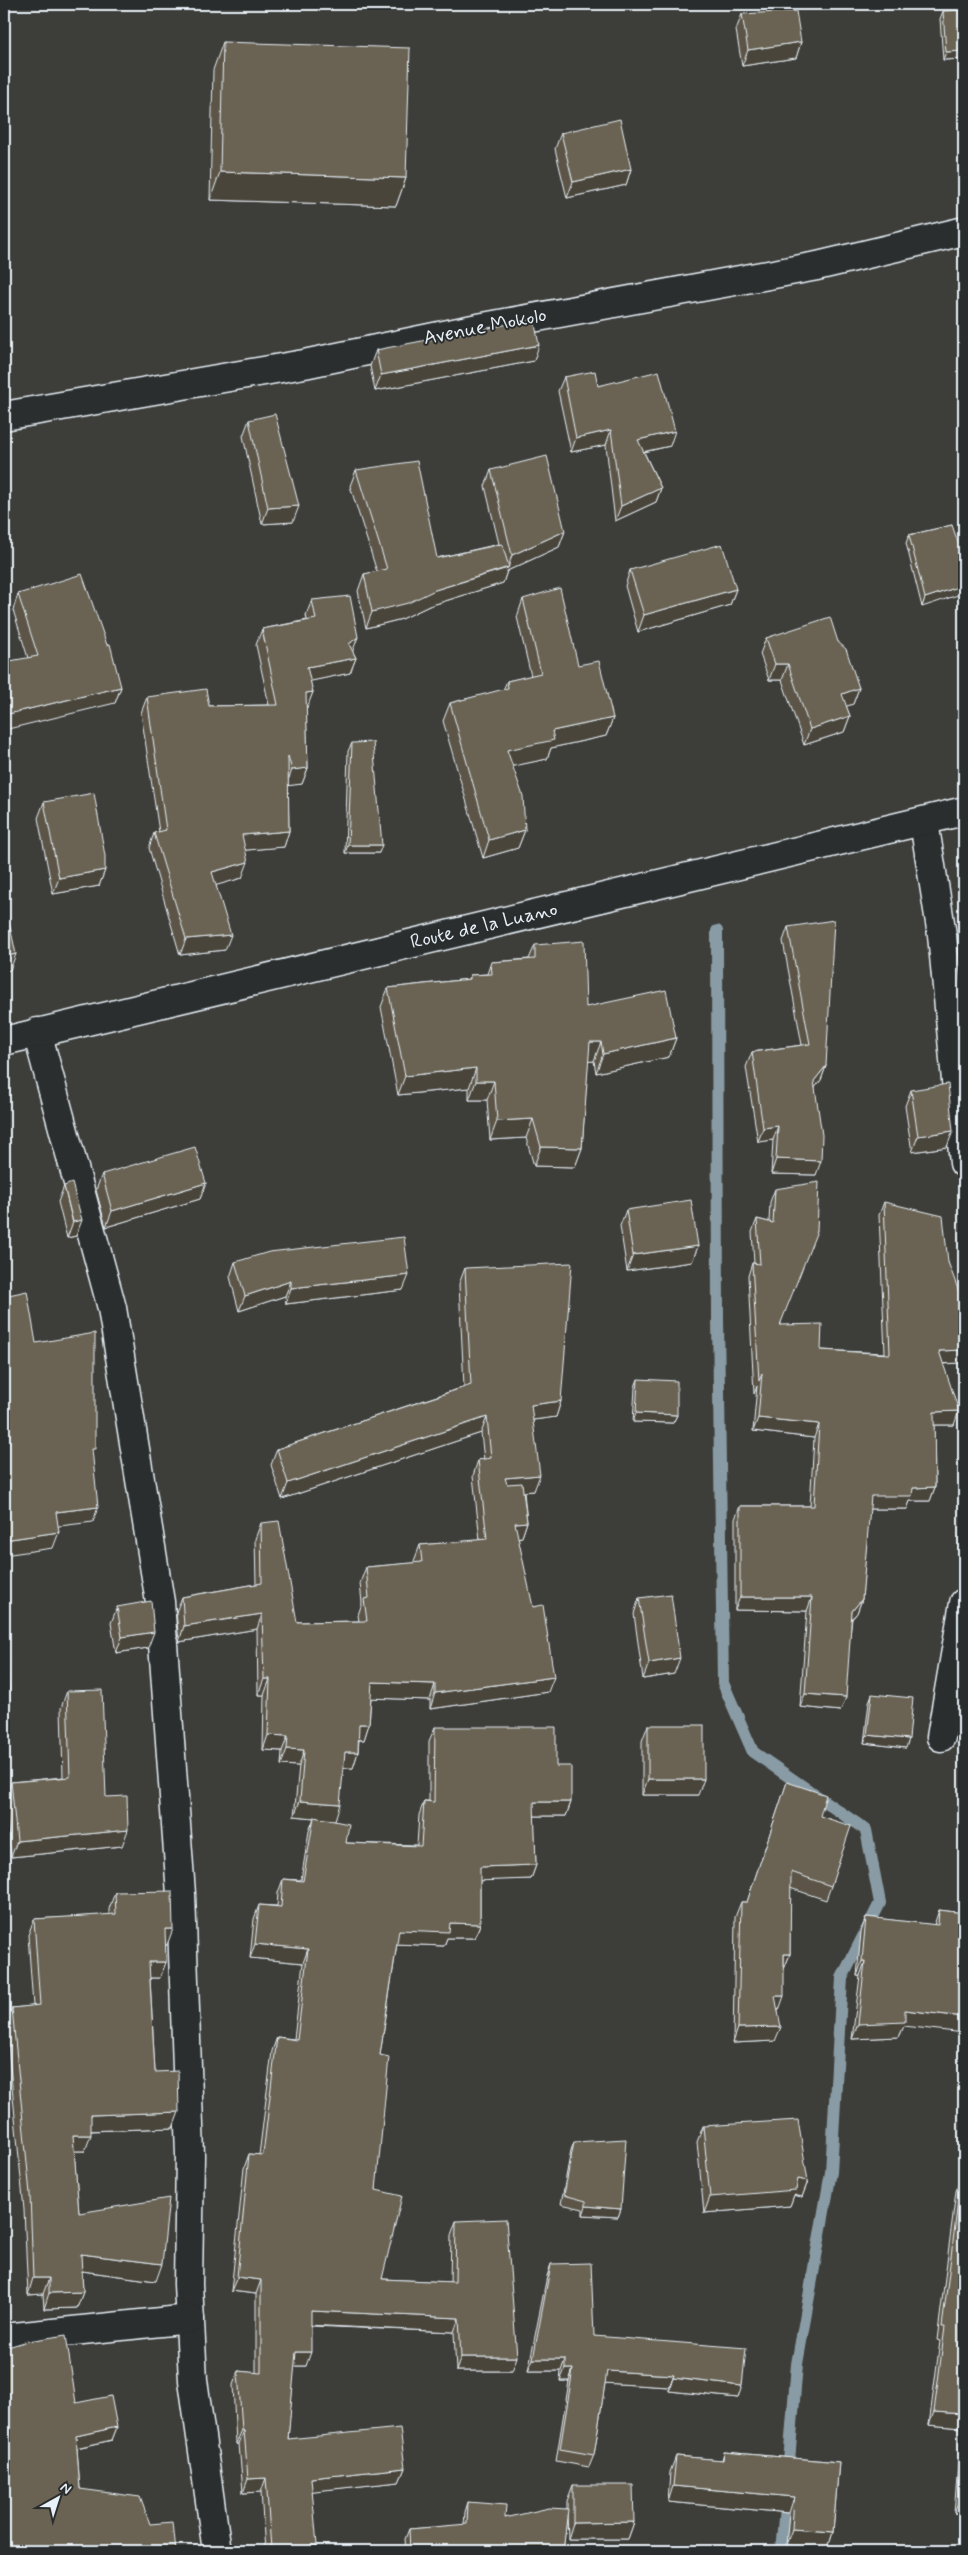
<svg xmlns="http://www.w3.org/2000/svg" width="968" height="2555" font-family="Mynerve,sans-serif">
	<rect width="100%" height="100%" fill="#3d3d39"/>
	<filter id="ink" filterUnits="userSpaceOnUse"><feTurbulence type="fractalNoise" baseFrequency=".02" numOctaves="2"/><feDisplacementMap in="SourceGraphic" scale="10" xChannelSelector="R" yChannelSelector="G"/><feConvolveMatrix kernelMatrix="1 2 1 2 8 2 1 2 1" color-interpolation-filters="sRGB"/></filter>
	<g filter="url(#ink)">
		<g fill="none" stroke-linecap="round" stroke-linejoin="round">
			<g stroke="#899ca5" stroke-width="12">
				<polyline points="717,931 718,1319 723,1683 753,1752 866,1830 880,1903 842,1978 831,2172 797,2364 788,2474"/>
				<polyline points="781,2551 786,2496"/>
			</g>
			<g stroke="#e8f1f8" stroke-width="31">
				<g id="street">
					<polyline points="4,416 304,364 478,328 817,266 964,231"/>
					<polyline points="924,822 942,935 964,1163"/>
					<polyline points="37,1032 112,1308 160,1602 181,1894 190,2155 188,2284 193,2380 217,2551"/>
					<polyline points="941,1737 964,1603"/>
					<polyline points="4,2338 190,2319"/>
				</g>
			</g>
			<g stroke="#e8f1f8" stroke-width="31">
				<polyline id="secondary" points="4,1041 964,811"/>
			</g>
			<use href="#street" stroke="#2a2d2e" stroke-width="28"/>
			<use href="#secondary" stroke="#2a2d2e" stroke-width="28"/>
		</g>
		<g fill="#5b5547" stroke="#e8f1f8">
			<polygon points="964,10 964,59 943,60 940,19 943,11"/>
			<polygon points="742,14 801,42 796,58 742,66 736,30"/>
			<polygon points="223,42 406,178 396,206 210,200 213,70"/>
			<polygon points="561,133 631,169 626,185 567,198 555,149"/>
			<polygon points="376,350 534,361 375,391 370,366"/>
			<polygon points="564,377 598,386 670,446 644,452 661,488 656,502 615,521 606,445 571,452 558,391"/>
			<polygon points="249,420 293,522 262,524 243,436"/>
			<polygon points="356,470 437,558 499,544 485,486 491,470 565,531 559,547 507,571 503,583 429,606 402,619 366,628 358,591 364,574 377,572 350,486"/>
			<polygon points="952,525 922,607 906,543 909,535"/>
			<polygon points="630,570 736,589 730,605 638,632 625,586"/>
			<polygon points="18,594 121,687 115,703 28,658 13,610"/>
			<polygon points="523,599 578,665 613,718 606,736 551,748 547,759 512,766 525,830 518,848 483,858 443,721 450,703 503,690 507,681 531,676 517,617"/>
			<polygon points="312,600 353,652 356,658 350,673 310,681 313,692 306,708 308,768 302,784 288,785 289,831 284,847 245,850 242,878 216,885 225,950 180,955 149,848 154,833 159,832 141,713 147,697 209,706 269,705 256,645 262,629 307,620 306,615"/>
			<polygon points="766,638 838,642 859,688 853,704 846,706 850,716 844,732 804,745 782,680 769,680 760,654"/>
			<polygon points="352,743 379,853 345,853 348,751"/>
			<polygon points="44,802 105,870 99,886 53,894 38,818"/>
			<polygon points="788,927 826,1066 821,1080 815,1087 816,1175 771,1174 773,1140 758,1142 746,1067 752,1052 802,1045 783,941"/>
			<polygon points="535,945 586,1007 676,1038 669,1057 596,1073 594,1061 588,1061 582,1148 575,1167 534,1166 526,1138 490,1140 487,1100 469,1100 469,1088 398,1095 381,1007 388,988 469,979 470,975 487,974 491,962 529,959"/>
			<polygon points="911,1090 947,1147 912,1152 905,1106"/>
			<polygon points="102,1174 206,1183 200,1199 106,1227 96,1190"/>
			<polygon points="64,1186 76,1236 67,1238 58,1202"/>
			<polygon points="775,1189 781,1325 821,1350 885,1353 879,1215 884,1202 948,1262 964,1363 943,1364 954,1425 934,1425 935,1487 930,1501 910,1501 907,1509 869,1509 862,1599 857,1613 852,1619 841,1711 800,1707 807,1611 735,1610 735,1519 740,1506 810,1506 814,1438 753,1431 757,1386 754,1394 748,1276 752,1263 754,1263 752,1232 757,1219 769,1222 770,1202"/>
			<polygon points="626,1210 698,1246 692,1262 627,1271 620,1226"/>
			<polygon points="235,1262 403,1290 286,1304 285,1296 239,1311 230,1277"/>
			<polygon points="465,1268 561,1401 556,1417 533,1420 534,1491 524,1492 527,1522 522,1537 518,1538 548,1692 430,1709 430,1700 371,1698 369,1724 364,1740 359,1740 358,1752 353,1768 344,1768 335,1820 323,1819 346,1843 417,1845 419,1815 424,1801 429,1801 429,1741 435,1727 556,1766 571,1802 566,1816 534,1816 536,1865 531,1879 480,1880 480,1924 475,1938 447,1938 444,1946 397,1944 380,2055 376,2190 382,2279 450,2282 451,2235 456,2221 512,2371 456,2371 454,2332 311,2326 306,2366 294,2366 288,2439 405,2468 399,2482 312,2491 314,2551 265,2551 261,2492 243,2493 239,2444 236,2444 233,2385 238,2371 256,2373 256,2294 231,2291 244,2168 249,2154 259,2155 272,2051 277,2037 294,2039 303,1963 250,1958 254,1919 259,1905 277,1906 278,1893 283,1879 301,1880 309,1831 314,1818 294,1816 299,1766 281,1765 282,1751 263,1750 264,1695 258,1695 257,1629 179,1642 176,1612 182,1597 256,1584 255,1539 261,1523 297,1622 359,1621 358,1615 362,1603 360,1583 366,1567 414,1563 414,1561 420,1545 480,1540 473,1476 478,1460 484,1460 481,1433 282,1499 271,1465 277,1449 464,1387 459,1284"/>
			<polygon points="638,1379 677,1415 673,1423 633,1422 635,1387"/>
			<polygon points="639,1598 674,1674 643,1679 634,1614"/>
			<polygon points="117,1607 148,1648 116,1653 111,1623"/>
			<polygon points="67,1691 106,1797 122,1846 11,1857 5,1798 11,1782 63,1777 61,1708"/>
			<polygon points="872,1694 906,1748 864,1743 869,1702"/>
			<polygon points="648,1725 698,1795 642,1795 642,1741"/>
			<polygon points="787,1782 820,1816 831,1886 826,1900 790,1888 790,1954 784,1969 779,2010 778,2010 775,2041 733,2043 735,1917 741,1902 747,1902"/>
			<polygon points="115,1892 167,1945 165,1945 166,1962 160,1978 150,1978 155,2072 173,2128 91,2131 85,2151 74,2151 79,2213 156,2281 82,2271 83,2292 77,2308 44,2309 43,2294 28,2295 24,2210 6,2024 12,2008 33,2006 28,1935 34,1919 109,1915 109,1909"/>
			<polygon points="939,1910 964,1913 904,2026 899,2037 852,2039 860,1976 857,1976 861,1932 866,1917 934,1925"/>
			<polygon points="703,2126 808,2181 802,2197 794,2195 790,2206 704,2213 697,2142"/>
			<polygon points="574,2142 621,2209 618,2217 583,2215 583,2209 561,2204 571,2150"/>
			<polygon points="961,2178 964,2178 964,2514 954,2513 961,2428 929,2425 940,2341 937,2340 956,2191"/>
			<polygon points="551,2264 594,2336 738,2398 669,2391 669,2387 605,2383 594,2455 589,2467 556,2461 569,2381 560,2381 561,2371 528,2371 547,2276"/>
			<polygon points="4,2348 76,2403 117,2427 112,2440 77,2448 80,2489 150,2524 4,2551"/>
			<polygon points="724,2452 839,2462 833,2532 828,2548 786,2545 789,2513 668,2502 670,2472 676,2456 722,2460"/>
			<polygon points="573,2485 634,2522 628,2539 568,2539 567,2514 563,2551 406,2551 405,2539 409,2529 464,2525 465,2512 468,2502 505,2518 567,2509 567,2501"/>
		</g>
		<g fill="#4a453a" stroke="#e8f1f8">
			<polygon points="801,42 796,58 742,66 748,50"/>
			<polygon points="964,51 964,59 943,60 946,52"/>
			<polygon points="631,169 626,185 567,198 573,182"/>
			<polygon points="220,172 406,178 396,206 210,200"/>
			<polygon points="539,345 534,361 375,391 381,375"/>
			<polygon points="611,430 606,445 571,452 576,438"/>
			<polygon points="675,431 670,446 633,454 638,440"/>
			<polygon points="661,488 656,502 615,521 621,506"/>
			<polygon points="299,506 293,522 262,524 268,508"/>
			<polygon points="565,531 559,547 507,571 503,583 429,606 402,619 366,628 372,612 435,590 508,568 512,555"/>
			<polygon points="964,585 964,593 922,607 925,598"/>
			<polygon points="736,589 730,605 638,632 644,615"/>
			<polygon points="358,637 352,653 349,644"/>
			<polygon points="356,658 350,673 302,683 307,667"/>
			<polygon points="775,664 788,664 782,680 769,680"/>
			<polygon points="121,687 115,703 4,730 4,715"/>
			<polygon points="859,688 853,704 836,710 842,694"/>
			<polygon points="313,692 307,708 300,709 306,693"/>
			<polygon points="850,716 844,732 804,745 810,729"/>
			<polygon points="613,718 606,736 551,748 547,759 500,769 507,750 552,731"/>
			<polygon points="308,768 302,784 286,786 292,770"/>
			<polygon points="525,830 518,848 483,858 489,840"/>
			<polygon points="289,831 284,847 236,851 242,835"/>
			<polygon points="348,845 382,845 379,853 345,853"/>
			<polygon points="248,862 242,878 207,888 212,872"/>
			<polygon points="105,870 99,886 53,894 59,878"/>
			<polygon points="231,935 225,950 180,955 186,939"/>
			<polygon points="16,954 10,970 4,972 4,957"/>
			<polygon points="676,1038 669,1057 596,1073 603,1054"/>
			<polygon points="590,1042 601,1042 594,1061 583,1062"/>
			<polygon points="826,1066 821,1080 809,1095 814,1081"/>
			<polygon points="476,1068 469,1088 398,1095 405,1076"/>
			<polygon points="476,1081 494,1081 487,1100 469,1100"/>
			<polygon points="533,1119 526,1138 490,1140 497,1121"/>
			<polygon points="778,1126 773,1140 758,1142 763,1128"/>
			<polygon points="953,1131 947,1147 912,1152 918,1136"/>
			<polygon points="541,1147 582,1148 575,1167 534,1166"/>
			<polygon points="776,1159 821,1161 816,1175 771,1174"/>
			<polygon points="206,1183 200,1199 106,1227 112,1211"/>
			<polygon points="82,1220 76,1236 67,1238 73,1222"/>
			<polygon points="698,1246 692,1262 627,1271 633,1255"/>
			<polygon points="409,1275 403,1290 286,1304 291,1288"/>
			<polygon points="291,1281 285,1296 239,1311 245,1296"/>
			<polygon points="964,1350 964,1363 934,1364 939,1351"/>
			<polygon points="561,1401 556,1417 526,1421 531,1405"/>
			<polygon points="959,1411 954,1425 929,1425 934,1412"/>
			<polygon points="636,1413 677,1415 673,1423 633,1422"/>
			<polygon points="487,1417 481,1433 282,1499 288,1483"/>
			<polygon points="758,1418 819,1424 814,1438 753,1431"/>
			<polygon points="540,1475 534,1491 500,1494 505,1478"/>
			<polygon points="935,1487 930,1501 910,1501 907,1509 866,1509 871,1496 913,1488"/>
			<polygon points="98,1507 93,1522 51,1527 56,1512"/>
			<polygon points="527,1522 522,1537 509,1539 515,1523"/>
			<polygon points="59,1532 53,1548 4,1555 4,1540"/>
			<polygon points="740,1597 812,1597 807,1611 735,1610"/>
			<polygon points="862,1599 857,1613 847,1624 852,1611"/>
			<polygon points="262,1614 257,1629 179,1642 184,1626"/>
			<polygon points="154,1632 148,1648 116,1653 122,1637"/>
			<polygon points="680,1658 674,1674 643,1679 649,1663"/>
			<polygon points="554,1677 548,1692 430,1709 435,1693"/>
			<polygon points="264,1679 270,1679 264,1695 258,1695"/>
			<polygon points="372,1682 435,1684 430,1700 366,1698"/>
			<polygon points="805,1694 846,1697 841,1711 800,1707"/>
			<polygon points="10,1706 4,1721 4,1707"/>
			<polygon points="359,1724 369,1724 364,1740 354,1739"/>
			<polygon points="268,1735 288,1736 282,1751 263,1750"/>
			<polygon points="867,1735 909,1739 906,1748 864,1743"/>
			<polygon points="287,1749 304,1750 299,1766 281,1765"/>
			<polygon points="345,1752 358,1752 353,1768 339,1768"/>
			<polygon points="648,1779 704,1779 698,1795 642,1795"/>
			<polygon points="300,1801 340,1804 335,1820 294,1816"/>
			<polygon points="534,1802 571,1802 566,1816 529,1816"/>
			<polygon points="128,1830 122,1846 11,1857 17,1841"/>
			<polygon points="536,1865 531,1879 475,1881 480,1867"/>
			<polygon points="450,1923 480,1924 475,1938 447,1938 444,1946 394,1944 399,1930"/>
			<polygon points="165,1929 173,1929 167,1945 159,1946"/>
			<polygon points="255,1944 308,1949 303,1963 250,1958"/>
			<polygon points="784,1954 790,1954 784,1969"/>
			<polygon points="862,1961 865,1961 860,1976 857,1976"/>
			<polygon points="149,1962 166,1962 160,1978 143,1978"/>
			<polygon points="775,1996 784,1996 779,2010 770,2010"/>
			<polygon points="905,2010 964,2017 964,2033 904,2026 899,2037 852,2039 858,2024"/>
			<polygon points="781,2027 775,2041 733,2043 738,2028"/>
			<polygon points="179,2112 173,2128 85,2131 91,2115"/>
			<polygon points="73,2135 91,2135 85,2151 67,2151"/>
			<polygon points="798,2179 808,2181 802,2197 794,2195 790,2206 704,2213 710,2197"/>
			<polygon points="586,2206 621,2209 618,2217 583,2215"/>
			<polygon points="81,2254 162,2264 156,2281 75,2270"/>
			<polygon points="237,2277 261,2280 256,2294 231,2291"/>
			<polygon points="33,2278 49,2278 43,2294 28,2295"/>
			<polygon points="83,2292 77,2308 44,2309 49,2293"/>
			<polygon points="311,2311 459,2318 454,2332 306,2325"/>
			<polygon points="296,2352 311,2352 306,2366 291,2366"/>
			<polygon points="461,2357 517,2357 512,2371 456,2371"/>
			<polygon points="533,2359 565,2359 561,2371 528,2371"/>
			<polygon points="565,2369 573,2369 569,2381 560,2381"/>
			<polygon points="607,2371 674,2375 669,2387 602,2383"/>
			<polygon points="673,2378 742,2386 738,2398 669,2391"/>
			<polygon points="934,2412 964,2414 964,2420 961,2428 929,2425"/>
			<polygon points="117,2427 112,2440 71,2449 76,2436"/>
			<polygon points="242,2430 244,2430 239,2444 236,2444"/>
			<polygon points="405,2468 399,2482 306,2492 311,2478"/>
			<polygon points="266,2478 261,2492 243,2493 248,2479"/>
			<polygon points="673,2486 794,2497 789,2513 668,2502"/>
			<polygon points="959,2500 964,2500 964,2514 954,2513"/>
			<polygon points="634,2522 628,2539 568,2539 573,2523"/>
			<polygon points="792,2529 833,2532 828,2548 786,2545"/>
			<polygon points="317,2545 314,2551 270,2551 271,2549"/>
		</g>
		<g fill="#6a6353" stroke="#e8f1f8">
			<polygon points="964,10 964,51 946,52 943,11"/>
			<polygon points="796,11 801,42 748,50 742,14"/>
			<polygon points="223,42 410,48 406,178 220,172"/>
			<polygon points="620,119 631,169 573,182 561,133"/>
			<polygon points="534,319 539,345 381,375 376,350"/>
			<polygon points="595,371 598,386 659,371 675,431 638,440 661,488 621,506 611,430 576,438 564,377"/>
			<polygon points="275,414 299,506 268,508 249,420"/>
			<polygon points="547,456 565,531 512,555 491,470"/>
			<polygon points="417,461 437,558 502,544 509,567 435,590 408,603 372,612 364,574 387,569 356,470"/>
			<polygon points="952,525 964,560 964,585 925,598 909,535"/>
			<polygon points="722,544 736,589 644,615 630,570"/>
			<polygon points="82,574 107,645 110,644 121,687 4,715 4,662 38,656 18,594"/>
			<polygon points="560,588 578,665 599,661 613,718 552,731 554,740 507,750 523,796 525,830 489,840 450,703 508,688 507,681 541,673 523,599"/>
			<polygon points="350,596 358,637 349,644 356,658 307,667 313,692 306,693 308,768 292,770 288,756 289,831 242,835 248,862 212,872 231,935 186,939 154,833 166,830 147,697 206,689 209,706 278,705 262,629 316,619 312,600"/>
			<polygon points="830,617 838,642 846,649 859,688 842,694 850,716 810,729 788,664 775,664 766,638"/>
			<polygon points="373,742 382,845 348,845 352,743"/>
			<polygon points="94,793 105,856 105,870 59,878 44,802"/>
			<polygon points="4,899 16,954 4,957"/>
			<polygon points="834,920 826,1066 814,1081 822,1135 821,1161 776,1159 778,1126 763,1128 752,1052 810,1044 788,927"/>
			<polygon points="584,941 586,1007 666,990 676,1038 603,1054 601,1042 590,1042 582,1148 541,1147 533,1119 497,1121 494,1081 476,1081 476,1068 405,1076 388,988 470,979 470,975 492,974 491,962 535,959 535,945"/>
			<polygon points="948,1084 953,1131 918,1136 911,1090"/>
			<polygon points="195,1147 206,1183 112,1211 102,1174"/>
			<polygon points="819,1182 817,1231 780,1325 822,1324 821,1350 890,1354 884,1202 943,1216 948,1262 962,1300 964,1300 964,1350 939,1351 959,1411 934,1412 935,1487 913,1488 912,1496 871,1496 862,1599 852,1611 846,1697 805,1694 812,1597 740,1597 740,1506 814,1506 819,1424 758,1418 762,1373 759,1381 752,1263 760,1264 757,1219 773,1223 775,1189"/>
			<polygon points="72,1183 82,1220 73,1222 64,1186"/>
			<polygon points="691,1200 698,1246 633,1255 626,1210"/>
			<polygon points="404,1237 409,1275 291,1288 291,1281 245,1296 235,1262 269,1252"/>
			<polygon points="572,1263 561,1401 531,1405 540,1475 505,1478 507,1484 522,1483 527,1522 515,1523 533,1607 543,1605 554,1677 435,1693 435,1684 372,1682 369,1724 359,1724 358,1752 345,1752 340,1804 300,1801 304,1750 287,1749 288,1736 268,1735 270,1679 264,1679 262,1614 184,1626 182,1597 262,1583 261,1523 279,1521 297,1622 367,1621 364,1599 369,1598 366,1567 422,1562 420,1545 487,1539 478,1460 491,1458 487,1417 288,1483 277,1449 471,1385 465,1268"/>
			<polygon points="27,1291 36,1343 95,1333 95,1449 92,1449 98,1507 56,1512 59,1532 4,1540 4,1296"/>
			<polygon points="638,1379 677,1381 677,1415 636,1413"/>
			<polygon points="4,1591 10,1706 4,1707"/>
			<polygon points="671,1594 680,1658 649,1663 639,1598"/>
			<polygon points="151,1601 154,1632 122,1637 117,1607"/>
			<polygon points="102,1690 106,1797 127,1796 128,1830 17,1841 11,1782 70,1777 67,1691"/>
			<polygon points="872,1694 913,1698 909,1739 867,1735"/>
			<rect x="648" y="1725" width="56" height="54"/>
			<polygon points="435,1727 556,1727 556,1766 571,1766 571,1802 534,1802 536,1865 480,1867 480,1924 450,1923 449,1932 399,1930 380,2055 389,2057 376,2190 402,2196 382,2279 455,2282 456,2221 506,2219 517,2357 461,2357 459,2318 311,2311 311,2352 296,2352 288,2439 400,2428 405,2468 311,2478 317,2545 271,2549 266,2478 248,2479 244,2430 242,2430 238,2371 261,2373 261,2280 237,2277 249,2154 263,2155 277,2037 297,2040 308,1949 255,1944 259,1905 281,1907 283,1879 303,1881 314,1817 349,1824 346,1843 421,1846 424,1801 434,1802"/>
			<polygon points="787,1782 826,1795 820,1816 851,1826 831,1886 791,1872 790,1954 784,1954 784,1996 775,1996 781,2027 738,2028 741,1902 747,1902"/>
			<polygon points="172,1891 173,1929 165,1929 166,1962 149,1962 155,2072 178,2071 179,2112 91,2115 91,2135 73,2135 79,2213 169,2198 162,2264 81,2254 83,2292 49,2293 49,2278 33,2278 30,2194 12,2008 40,2005 34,1919 116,1914 115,1892"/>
			<polygon points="939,1910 964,1913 964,2017 905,2010 905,2022 858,2024 865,1961 862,1961 866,1917 938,1925"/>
			<polygon points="798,2120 808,2181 798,2179 796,2190 710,2197 703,2126"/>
			<polygon points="626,2139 621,2209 586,2206 586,2201 564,2195 574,2142"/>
			<polygon points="961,2178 964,2178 964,2414 934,2412 945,2327 942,2327"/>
			<polygon points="591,2263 594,2336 746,2348 742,2386 673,2378 674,2375 607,2371 594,2455 560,2449 573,2369 565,2369 565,2359 533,2359 551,2264"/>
			<polygon points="66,2335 76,2403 111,2396 117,2427 76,2436 80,2489 140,2497 150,2524 172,2522 175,2551 4,2551 4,2545 8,2544 4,2506 4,2348 28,2341"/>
			<polygon points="964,2439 964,2500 959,2500"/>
			<polygon points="724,2452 839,2462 833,2532 792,2529 794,2497 673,2486 676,2456 723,2460"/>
			<polygon points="573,2485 633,2485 634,2522 573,2523"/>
			<polygon points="468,2502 506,2505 505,2518 549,2508 568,2509 563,2551 410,2551 409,2529 467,2524"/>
		</g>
	</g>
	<g text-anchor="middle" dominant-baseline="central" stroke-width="4" stroke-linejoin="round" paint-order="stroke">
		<g font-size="20" fill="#e8f1f8" stroke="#2a2d2e">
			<text transform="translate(485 327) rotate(-11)">Avenue Mokolo</text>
			<text transform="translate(484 926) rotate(-13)">Route de la Luano</text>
		</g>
	</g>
	<rect width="968" height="2555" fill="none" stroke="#2a2d2e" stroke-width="20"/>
	<rect x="10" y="10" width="948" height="2535" fill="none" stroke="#e8f1f8" stroke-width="2" filter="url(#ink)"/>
	<g transform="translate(58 2498) rotate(39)" stroke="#2a2d2e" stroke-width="4" paint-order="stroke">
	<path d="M0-4L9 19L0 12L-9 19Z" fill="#e8f1f8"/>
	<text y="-8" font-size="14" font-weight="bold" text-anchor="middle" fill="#e8f1f8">N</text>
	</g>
</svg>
